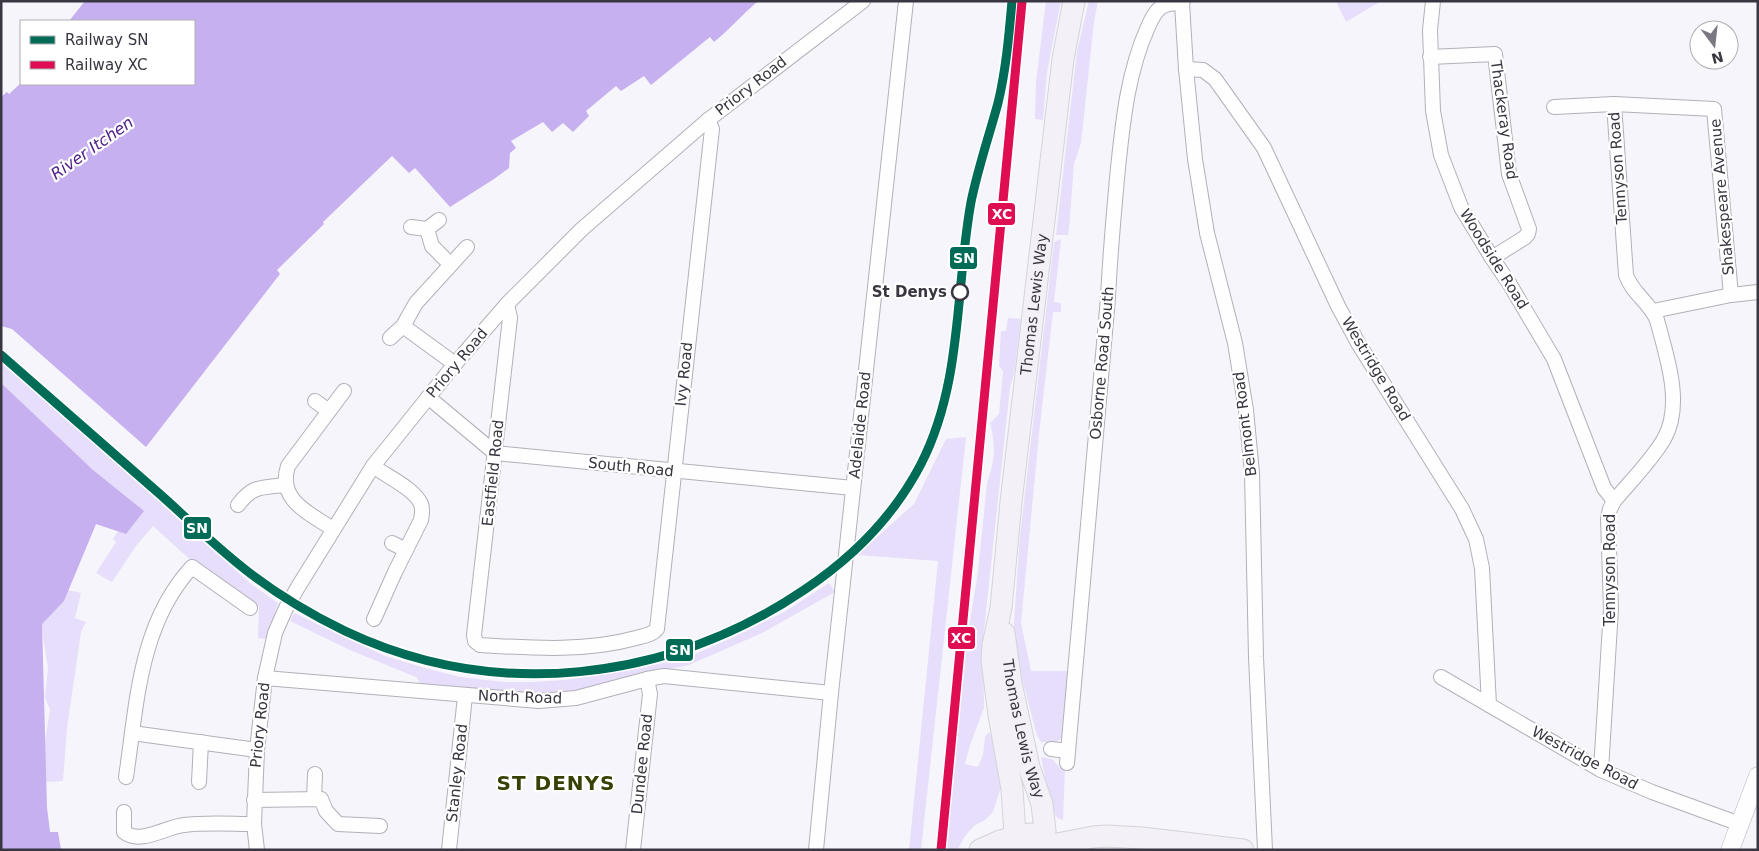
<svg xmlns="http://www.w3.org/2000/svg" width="1759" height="851" font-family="'DejaVu Sans',sans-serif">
	<rect width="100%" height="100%" fill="#f6f5fb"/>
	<g fill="#e7defb" fill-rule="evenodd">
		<polygon points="1046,1 1061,1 1047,72 1043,120 1035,119 1036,82"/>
		<polygon points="1089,1 1098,1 1094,22 1081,143 1074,164 1069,229 1068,235 1056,235 1077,51"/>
		<polygon points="1336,1 1381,1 1346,22"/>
		<path d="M1061 239 1054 302 1061 303V312H1053L1039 434 1021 623 1031 671H1068L1062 729 1063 735C1058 745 1050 743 1041 742L1037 736 1014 647V621L1020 536 1054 242Z"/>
		<path d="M1008 318 1021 319 1014 373 1010 388 983 640 984 708 970 745 965 764 978 767 983 755 985 737 989 732 993 740 1001 787 993 812 985 820 974 826 965 836 958 849 944 850 948 817 951 768 963 664 978 572 987 483C995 460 996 447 990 423L999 414 1003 371 999 366 1001 331H1006Z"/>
		<path d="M1 361 251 584 278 603 267 639 258 638 259 607 195 564 153 526 136 546 112 582 96 573 116 542 113 539 118 531 96 524 68 590 81 593 75 618 86 622 81 632 67 728 63 781 46 782 47 808 50 832H58L61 850H1ZM42 630 48 668 45 697 50 710 45 740Z"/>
		<polygon points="966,437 921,850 909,850 938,561 857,555 914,504 946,439"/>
		<polygon points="829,583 835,592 762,633 689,665 571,691 528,694 421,684 416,677 352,651 290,621 294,613 385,656 425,668 460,677 503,682 533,682 565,680 633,670 688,657 736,636 786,611"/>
		<path d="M1041 757 1052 759 1060 768H1065L1063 820C1055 819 1054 812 1053 805L1050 804Z"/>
	</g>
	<g fill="#c6b0f0">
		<path d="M85 1H758C743 14 730 29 714 42L710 37 651 85 644 76 621 91 616 86 586 111 589 116 573 132 563 123 552 132 543 122 511 141 516 148 510 153 509 168 494 179 450 207 415 168 409 173 392 156 323 222 324 224 277 270 280 274 146 447 12 329 1 326V97L7 92 9 94 21 83 194 84V21H69Z"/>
		<polygon points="1,383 93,470 144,511 126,534 96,524 64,601 42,624 47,808 50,832 58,832 61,850 1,850"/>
	</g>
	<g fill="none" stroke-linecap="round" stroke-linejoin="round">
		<g stroke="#b2b0b8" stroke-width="16">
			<g id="minor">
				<polyline points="1433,1 1430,30 1433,111 1441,155 1461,207 1492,258 1509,283 1554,359 1604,488 1614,501"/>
				<polyline points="1182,3 1186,69 1195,159 1207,233 1235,343 1246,410 1252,473 1256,657 1265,850"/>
				<polyline points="1430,57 1495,54 1509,174 1529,229 1528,234 1524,238 1492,258"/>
				<polyline points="1186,69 1203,70 1215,79 1264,148 1338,306 1358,343 1462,509 1476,539 1482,568 1489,705"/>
				<polyline points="1554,107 1614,104 1714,109 1731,295"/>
				<polyline points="411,227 427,229 439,220"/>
				<polyline points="427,229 432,246 450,264"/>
				<path d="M507 304 510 318 474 635 475 641 480 645C532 648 585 652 636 638 643 636 652 635 657 629L712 129 708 120"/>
				<polyline points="1653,311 1731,295 1758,292"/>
				<polyline points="403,326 455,364"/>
				<polyline points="390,338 403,326 416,303 467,247"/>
				<polyline points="428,397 495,453 853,488"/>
				<polyline points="315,401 329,411"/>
				<path d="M373 466C386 476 415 489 421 504 423 509 422 515 421 520L395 572 374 619"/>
				<path d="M238 505C253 485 261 488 285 485"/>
				<path d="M333 529C309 513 277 500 288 466L344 391"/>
				<polyline points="392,543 406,550"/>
				<polyline points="1441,677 1601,770 1652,792 1740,824"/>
				<polyline points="265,678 539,701 576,698 647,679 664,676 831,693"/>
				<polyline points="132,733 257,750"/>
				<polyline points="1051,749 1068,751"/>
				<path d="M1067 763 1108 298C1110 254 1114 211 1118 168 1123 120 1128 71 1148 27 1151 20 1155 12 1160 8 1166 3 1175 3 1182 3L1183 1"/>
				<path d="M1601 770 1611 609 1608 518 1610 509 1614 501C1631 481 1651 461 1664 439 1684 404 1666 355 1657 320 1650 303 1632 293 1626 275L1614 104"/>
				<path d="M126 777C137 704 139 624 192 567L250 608"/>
				<polyline points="199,782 201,742"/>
				<polyline points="314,799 315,774"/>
				<polyline points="254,800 321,799 326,811 338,824 380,826"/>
				<path d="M124 812V832C141 845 165 827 184 825 205 822 233 824 254 824"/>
				<polyline points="257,850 254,824 257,750 265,678 275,633 286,608 298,587 373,466 455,364 507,304 582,229 708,120 863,1"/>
				<polyline points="449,850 465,696"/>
				<polyline points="633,850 650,694 647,679"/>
				<polyline points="816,850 831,693 906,1"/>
			</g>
		</g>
		<g stroke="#b2b0b8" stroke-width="19">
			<polyline id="tertiary" points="1730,850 1758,776"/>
		</g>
		<g stroke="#d4d3d7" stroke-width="23">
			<g id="primary">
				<path id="s1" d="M1004 633 1011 683 1029 767 1042 804 1045 831 1043 850"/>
				<polyline points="1032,849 1093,837 1107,836 1142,838 1243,850"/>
				<polyline points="980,850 1000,841 1030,834"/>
				<path id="s2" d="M1016 850 1012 789 999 715 992 660 993 645 1001 608 1011 502 1063 59 1074 1"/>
			</g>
		</g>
		<use href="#minor" stroke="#fefefe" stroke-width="14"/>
		<use href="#tertiary" stroke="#fefefe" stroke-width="18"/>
		<use href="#primary" stroke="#f3f1f7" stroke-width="21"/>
		<g stroke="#fff" stroke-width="12">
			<path id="rail-1" d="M1 355C55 402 108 449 162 496 191 522 219 550 251 574 280 596 312 615 345 631 495 702 668 682 804 590 852 558 894 516 921 464 963 382 955 290 971 202 978 168 989 136 998 103 1006 70 1009 35 1012 1"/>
		</g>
		<g stroke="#fff" stroke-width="12">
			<polyline id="rail-2" points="941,850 1022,2"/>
		</g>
		<use href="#rail-1" stroke="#006b56" stroke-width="9"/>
		<use href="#rail-2" stroke="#df0d52" stroke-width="9"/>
	</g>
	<circle fill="#fff" stroke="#393541" stroke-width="2.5" cx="960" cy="292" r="8"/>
	<g text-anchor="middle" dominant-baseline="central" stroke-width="4.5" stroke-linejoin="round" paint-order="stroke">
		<g font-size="15" fill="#393541" stroke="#fff">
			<text transform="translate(751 86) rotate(-38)">Priory Road</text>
			<text transform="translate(1504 120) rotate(82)">Thackeray Road</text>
			<text transform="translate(1618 168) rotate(-94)">Tennyson Road</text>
			<text transform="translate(1722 197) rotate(-95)">Shakespeare Avenue</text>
			<text transform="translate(1494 259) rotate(58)">Woodside Road</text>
			<text stroke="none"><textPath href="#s2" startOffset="550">Thomas Lewis Way</textPath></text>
			<text transform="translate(457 363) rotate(-50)">Priory Road</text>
			<text transform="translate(1102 363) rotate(-85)">Osborne Road South</text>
			<text transform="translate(1376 369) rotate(59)">Westridge Road</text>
			<text transform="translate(684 374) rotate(-84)">Ivy Road</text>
			<text transform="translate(1245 424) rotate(-97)">Belmont Road</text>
			<text transform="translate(860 425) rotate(-84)">Adelaide Road</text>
			<text transform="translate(631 467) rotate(6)">South Road</text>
			<text transform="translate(493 473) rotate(-84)">Eastfield Road</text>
			<text transform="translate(1610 570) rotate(-90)">Tennyson Road</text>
			<text transform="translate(520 697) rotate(2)">North Road</text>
			<text transform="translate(260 725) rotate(-84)">Priory Road</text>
			<text stroke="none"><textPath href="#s1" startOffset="98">Thomas Lewis Way</textPath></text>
			<text transform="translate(1585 758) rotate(28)">Westridge Road</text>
			<text transform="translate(642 764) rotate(-84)">Dundee Road</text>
			<text transform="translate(457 773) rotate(-84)">Stanley Road</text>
		</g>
		<g font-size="15" font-weight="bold" fill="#393541" stroke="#fff" text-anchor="end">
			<text x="947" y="292">St Denys</text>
		</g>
		<g font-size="16" font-style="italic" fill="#512289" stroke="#fff">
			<text transform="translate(92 148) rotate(-35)">River Itchen</text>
		</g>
		<g font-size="20" font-weight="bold" letter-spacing="1" fill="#374104" stroke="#fff">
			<text x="556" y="783">ST DENYS</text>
		</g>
	</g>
	<g stroke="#fff" stroke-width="2">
		<rect x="987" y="202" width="29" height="24" rx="5" fill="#df0d52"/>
		<rect x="949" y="246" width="29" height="24" rx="5" fill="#006b56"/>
		<rect x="183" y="516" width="29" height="24" rx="5" fill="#006b56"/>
		<rect x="947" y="626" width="29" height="24" rx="5" fill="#df0d52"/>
		<rect x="665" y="638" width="29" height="24" rx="5" fill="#006b56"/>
	</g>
	<g font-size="14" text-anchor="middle" font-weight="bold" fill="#fff">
		<text x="1002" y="219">XC</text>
		<text x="964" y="263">SN</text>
		<text x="197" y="533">SN</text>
		<text x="961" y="643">XC</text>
		<text x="680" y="655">SN</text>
	</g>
	<rect width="1759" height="851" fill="none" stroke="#393541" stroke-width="5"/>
	<rect x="20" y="20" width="175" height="65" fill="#ffffff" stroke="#b0aeb3"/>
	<rect x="30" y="36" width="25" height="8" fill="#006b56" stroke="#b0aeb3"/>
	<text x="65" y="45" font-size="15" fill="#393541">Railway SN</text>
	<rect x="30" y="61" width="25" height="8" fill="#df0d52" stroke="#b0aeb3"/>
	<text x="65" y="70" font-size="15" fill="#393541">Railway XC</text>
	<g transform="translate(1714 45) rotate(165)"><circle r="24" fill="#ffffff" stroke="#b0aeb3"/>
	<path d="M0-4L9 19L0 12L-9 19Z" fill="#7b7882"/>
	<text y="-8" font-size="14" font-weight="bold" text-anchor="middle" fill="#393541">N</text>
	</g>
</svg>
